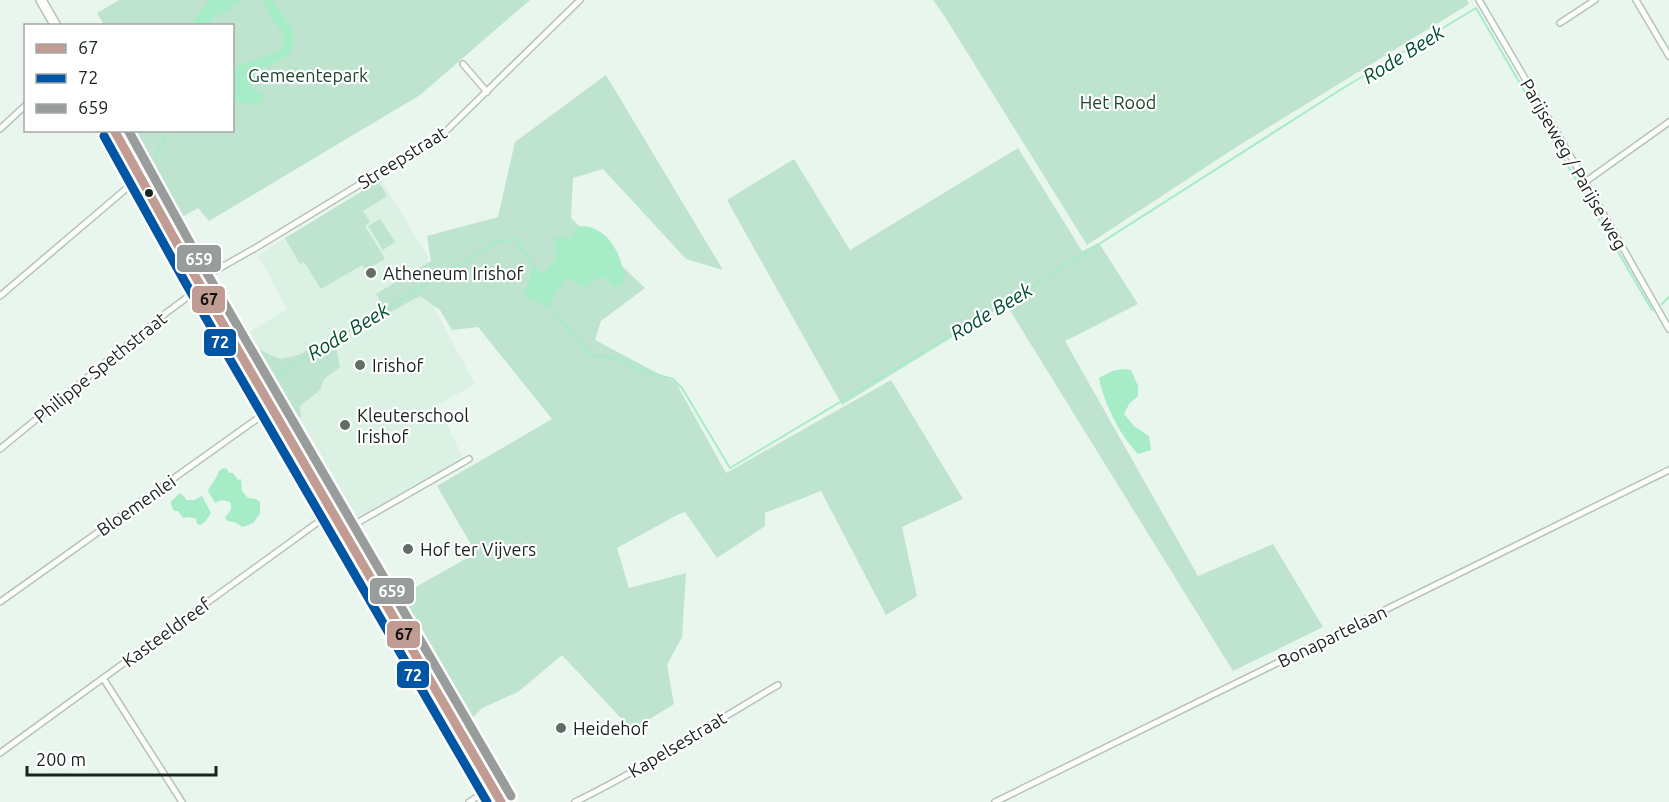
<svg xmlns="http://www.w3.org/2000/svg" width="1669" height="802" font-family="Ubuntu,sans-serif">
	<rect width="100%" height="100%" fill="#e9f6ee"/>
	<polygon fill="#dbf1e3" points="381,180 427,255 435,310 475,384 438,405 463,459 349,527 239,338 287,309 258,255"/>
	<g fill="#bee3ce">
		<polygon points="119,0 530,0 420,95 209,221 198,208 177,220 128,131 232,130 232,26 104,25 97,13"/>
		<polygon points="933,0 1467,0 1469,4 1238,146 1087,245 945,17"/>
		<polygon points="606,75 723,270 686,259 603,169 573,178 571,218 645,288 601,321 595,340 676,383 726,473 891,380 963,499 902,527 917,596 886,615 821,491 765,513 765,526 717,558 685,512 677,515 617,548 629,588 686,573 682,637 667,665 674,704 632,730 562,655 518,692 482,708 464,727 391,601 476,553 437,486 552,419 478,327 452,330 440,310 420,296 387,314 376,294 431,261 427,236 498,217 515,142"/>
		<polygon points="1018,148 1082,251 1099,243 1138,304 1065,341 1198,576 1273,544 1323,627 1233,671 1006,304 842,405 727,200 794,159 850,250"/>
		<polygon points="377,182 382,187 387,196 363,211 370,222 365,226 385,259 366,270 362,265 321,289 304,262 300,264 285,238"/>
		<polygon points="380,219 395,242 383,250 368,226"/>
		<polygon points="334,335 340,367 324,379 320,390 300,406 301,417 295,422 253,350 255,348 280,359 299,355"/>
	</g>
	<g fill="#a6ecc6">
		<polygon points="210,0 242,0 235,3 228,11 216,16 207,25 193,25 193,21"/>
		<path d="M263 0H273L291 28 294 37 292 48 287 56 264 67 251 83V88L264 95C262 113 244 101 233 101V67L274 53 281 49 284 42 281 31 272 20Z"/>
		<path d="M584 226C604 228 618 247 622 266 624 272 623 279 623 285L611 286 610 280 601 277 593 281 587 288 572 281 565 280 545 308 541 302 532 300 524 296C525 291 527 288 529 284 531 278 529 273 533 267L541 272 547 269 556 258 554 238 563 237 570 239 578 227Z"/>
		<path d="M1123 369 1131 370 1138 386V396L1129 404 1124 414 1134 426 1149 436 1151 450 1138 454C1120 435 1104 404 1099 378L1112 371Z"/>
		<path d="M223 468 227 469 229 473H233L238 480 241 479 242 491 248 498 256 499 260 502V514L253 523 243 527 234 522 227 521 225 517C230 512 233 509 230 502L222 500 215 503 208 491C212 482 216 480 219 471Z"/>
		<path d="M179 493 184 496 186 500H194L202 496 211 513 205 522 200 525 197 524 196 519 189 517 183 518 178 511H174C167 498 174 502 179 493Z"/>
	</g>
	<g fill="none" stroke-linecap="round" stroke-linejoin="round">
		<g stroke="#a6ecc6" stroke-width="2">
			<polyline points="156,156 168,130"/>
			<polyline points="548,302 564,325 590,354 621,360 640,370 673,379 682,388 730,468 1027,290 1340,90 1476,8 1652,310"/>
			<polyline points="1662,304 1669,297"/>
			<polyline points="250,349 349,522"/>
			<polyline points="268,380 474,256 493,243 515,239 530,259 534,269"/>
		</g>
		<g stroke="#b8c1bb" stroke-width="8">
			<g id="minor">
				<polyline points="1479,0 1571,157 1669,329"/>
				<polyline points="1636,0 1669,56"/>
				<polyline points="1560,23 1595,0"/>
				<polyline points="463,64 487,92"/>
				<polyline points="0,129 26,105"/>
				<polyline points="1585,182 1669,122"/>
				<polyline points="197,281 257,247 444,133 580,0"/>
				<polyline points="0,296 140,177"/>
				<polyline points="0,449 166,313 201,287"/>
				<polyline points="343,531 469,459"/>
				<polyline points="0,602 271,409"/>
				<polyline points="103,678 182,802"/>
				<polyline points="0,753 332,512"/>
				<polyline points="469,802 492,787"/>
				<path d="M575 802C645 768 711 724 778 685"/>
				<polyline points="995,802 1669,470"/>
			</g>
		</g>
		<g stroke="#b8c1bb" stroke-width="12">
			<g id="primary">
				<polyline points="41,0 56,26"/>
				<polyline points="114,130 195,276 501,802"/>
			</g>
		</g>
		<use href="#minor" stroke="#fcfefc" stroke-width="5"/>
		<use href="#primary" stroke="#fcfefc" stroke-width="9"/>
		<g stroke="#fff" stroke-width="14">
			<polyline id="bus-1" points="114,130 195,276 501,802"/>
		</g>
		<g stroke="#fff" stroke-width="14">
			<polyline id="bus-2" points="104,136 185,282 487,802"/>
		</g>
		<g stroke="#fff" stroke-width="14">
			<polyline id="bus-3" points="128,130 205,270 511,796"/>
		</g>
		<use href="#bus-1" stroke="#c19c92" stroke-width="9"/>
		<use href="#bus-2" stroke="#0056a4" stroke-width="9"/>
		<use href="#bus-3" stroke="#989c9a" stroke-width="9"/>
	</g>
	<circle fill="#1a231e" stroke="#fff" stroke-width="2" cx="149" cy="193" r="5"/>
	<g fill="#626d67" stroke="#fff" stroke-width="2">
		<circle cx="371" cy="273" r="6"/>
		<circle cx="360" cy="365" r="6"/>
		<circle cx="345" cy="425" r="6"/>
		<circle cx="408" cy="549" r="6"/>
		<circle cx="561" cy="728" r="6"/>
	</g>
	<g text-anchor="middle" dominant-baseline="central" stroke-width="4.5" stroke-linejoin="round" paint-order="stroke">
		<g font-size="18" fill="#1d4531" stroke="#fff">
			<text x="308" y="75">Gemeentepark</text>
			<text x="1118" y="102">Het Rood</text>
		</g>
		<g font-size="18" fill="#1a231e" stroke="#fff">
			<text transform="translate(402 157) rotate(-32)">Streepstraat</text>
			<text transform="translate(1574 164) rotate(60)">Parijseweg / Parijse weg</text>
			<text transform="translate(100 367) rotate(-39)">Philippe Spethstraat</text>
			<text transform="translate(136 505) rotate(-35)">Bloemenlei</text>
			<text transform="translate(166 632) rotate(-36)">Kasteeldreef</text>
			<text transform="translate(1332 636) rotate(-26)">Bonapartelaan</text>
			<text transform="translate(677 744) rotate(-31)">Kapelsestraat</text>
		</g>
		<g font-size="18" fill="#1a231e" stroke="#fff" text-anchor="start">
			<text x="383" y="273">Atheneum Irishof</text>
			<text x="372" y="365">Irishof</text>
			<text x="357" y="415">Kleuterschool<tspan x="357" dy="21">Irishof</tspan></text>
			<text x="420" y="549">Hof ter Vijvers</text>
			<text x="573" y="728">Heidehof</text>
		</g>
		<g font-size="20" font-style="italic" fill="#004f30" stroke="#fff">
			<text transform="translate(1403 54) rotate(-32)">Rode Beek</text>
			<text transform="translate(991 311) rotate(-31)">Rode Beek</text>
			<text transform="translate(348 331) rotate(-31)">Rode Beek</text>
		</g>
	</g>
	<g stroke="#fff" stroke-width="2">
		<rect x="176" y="244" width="46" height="29" rx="6" fill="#989c9a"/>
		<rect x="191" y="285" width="35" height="29" rx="6" fill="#c19c92"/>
		<rect x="203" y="328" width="34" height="29" rx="6" fill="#0056a4"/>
		<rect x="369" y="577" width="46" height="28" rx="6" fill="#989c9a"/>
		<rect x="386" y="620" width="35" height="29" rx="6" fill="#c19c92"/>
		<rect x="396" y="660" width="34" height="29" rx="6" fill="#0056a4"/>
	</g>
	<g font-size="16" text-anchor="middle" font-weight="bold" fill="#fff">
		<text x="199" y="265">659</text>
		<text x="220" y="348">72</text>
		<text x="392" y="597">659</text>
		<text x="413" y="681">72</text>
	</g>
	<g font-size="16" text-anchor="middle" font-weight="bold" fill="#111">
		<text x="209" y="305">67</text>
		<text x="404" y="640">67</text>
	</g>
	<rect x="24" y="24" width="210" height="108" fill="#ffffff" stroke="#a3a7a5" stroke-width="1.5"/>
	<rect x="36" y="44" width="30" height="9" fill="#c19c92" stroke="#a3a7a5" stroke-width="1.5"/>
	<text x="78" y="54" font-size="18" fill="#1a231e">67</text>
	<rect x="36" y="74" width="30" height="9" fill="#0056a4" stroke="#a3a7a5" stroke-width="1.5"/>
	<text x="78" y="84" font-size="18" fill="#1a231e">72</text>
	<rect x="36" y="104" width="30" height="9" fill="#989c9a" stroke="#a3a7a5" stroke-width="1.5"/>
	<text x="78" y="114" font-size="18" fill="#1a231e">659</text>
	<path d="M27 766v9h189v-9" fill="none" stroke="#1a231e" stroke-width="3"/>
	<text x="36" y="766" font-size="18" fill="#1a231e" stroke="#ffffff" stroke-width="4.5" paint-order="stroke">200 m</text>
</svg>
